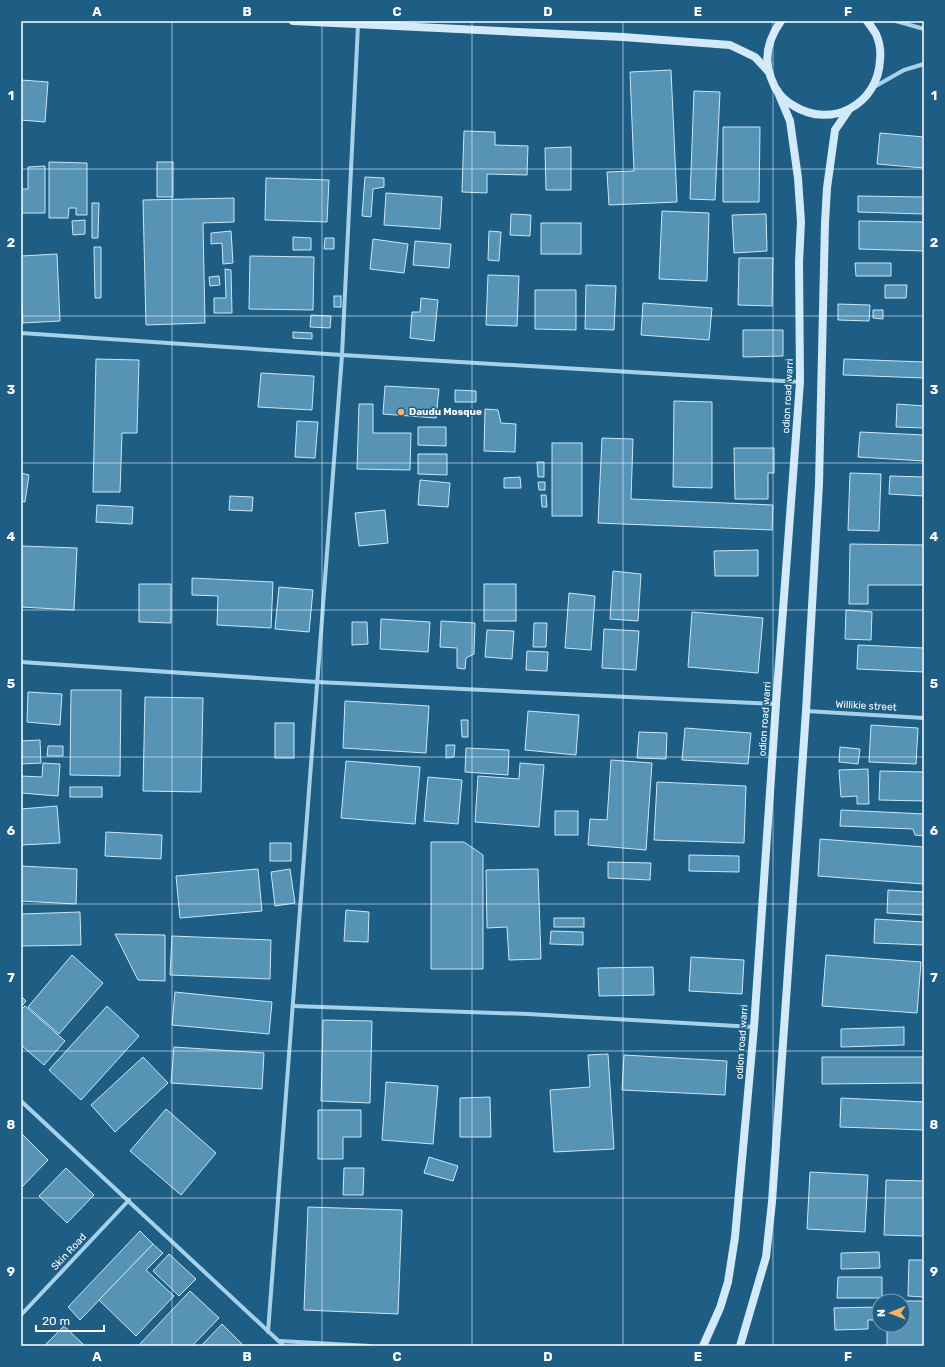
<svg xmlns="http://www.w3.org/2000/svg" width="945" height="1367" font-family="Rubik,sans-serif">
	<rect width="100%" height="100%" fill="#1e5e85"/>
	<g fill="#5793b5" stroke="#cae7f7">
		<polygon points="671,70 677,202 609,205 607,172 634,171 630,72"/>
		<polygon points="21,80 48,82 45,122 21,120"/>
		<polygon points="694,91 720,92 715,200 690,199"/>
		<polygon points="723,127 760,127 759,202 723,202"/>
		<polygon points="464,131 495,132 495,145 528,146 527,175 487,174 487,193 462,192"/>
		<polygon points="880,133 924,137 924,168 877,164"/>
		<polygon points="571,147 571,190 546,190 545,148"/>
		<polygon points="49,162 87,163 87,215 76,215 76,208 69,208 68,218 49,218"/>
		<rect x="157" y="162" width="16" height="35"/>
		<polygon points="45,166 45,213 21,213 21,189 28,189 28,167"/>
		<polygon points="365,177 384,178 384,187 373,189 371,217 362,216"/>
		<polygon points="266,178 329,180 327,222 265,220"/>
		<polygon points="386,193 442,197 440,229 384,225"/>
		<polygon points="858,196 924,197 924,214 858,212"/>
		<polygon points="234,198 234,222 203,223 205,323 146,325 143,200"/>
		<polygon points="92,203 99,203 98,238 92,238"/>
		<polygon points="662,211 709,213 707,281 659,279"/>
		<polygon points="511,214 531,215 530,236 510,235"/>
		<polygon points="766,214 767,251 734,253 732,215"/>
		<polygon points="85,220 85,234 73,235 72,221"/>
		<polygon points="859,221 924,222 924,251 859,249"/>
		<rect x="541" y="223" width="40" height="31"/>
		<polygon points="231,231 233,263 223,264 222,243 211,244 211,233"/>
		<polygon points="489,231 501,232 499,261 488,260"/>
		<polygon points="293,237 311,238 311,250 293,250"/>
		<polygon points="325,238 334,238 334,249 324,249"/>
		<polygon points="373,239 408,244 404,273 370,269"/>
		<polygon points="415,241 451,244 449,268 413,265"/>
		<polygon points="94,247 101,247 101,298 95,298"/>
		<polygon points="57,254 60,321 23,323 22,306 21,306 21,256"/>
		<polygon points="250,256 314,257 313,310 249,309"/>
		<polygon points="739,258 773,258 772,306 738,305"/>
		<polygon points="855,263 891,263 891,276 856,276"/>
		<polygon points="225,269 231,270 232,313 214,313 214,298 226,298"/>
		<polygon points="488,275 519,276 517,326 486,325"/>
		<polygon points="219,276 220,285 210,286 209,277"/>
		<polygon points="586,285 616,286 614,330 585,329"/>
		<polygon points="885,285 907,285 906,298 885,298"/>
		<polygon points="535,290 576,290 576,330 535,329"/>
		<rect x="334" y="296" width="7" height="11"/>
		<polygon points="421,298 438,300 434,341 410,338 412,312 420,312"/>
		<polygon points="643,303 712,308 709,340 641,335"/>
		<polygon points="838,304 870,305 869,321 838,320"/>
		<polygon points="873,310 883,310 883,319 873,318"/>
		<polygon points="311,315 331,316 330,328 310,327"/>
		<polygon points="743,330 783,330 783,356 743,357"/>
		<polygon points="293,332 312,333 312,339 293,338"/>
		<polygon points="96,359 139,360 137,433 122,433 120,492 93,492"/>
		<polygon points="844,359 924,362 924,378 843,375"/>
		<polygon points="261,373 314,376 312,410 258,407"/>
		<polygon points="385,386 439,389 436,418 383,414"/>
		<polygon points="455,390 476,391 476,402 455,402"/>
		<polygon points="674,401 712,402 712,488 673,487"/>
		<polygon points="359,404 373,404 373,433 411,433 410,470 357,469"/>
		<polygon points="897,404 924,406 924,428 896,427"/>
		<polygon points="485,409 498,410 501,423 516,424 515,452 484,451"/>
		<polygon points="297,421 318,422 315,458 295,457"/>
		<polygon points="418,427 446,427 446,446 418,445"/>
		<polygon points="860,432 924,435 924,461 858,457"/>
		<polygon points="602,438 633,439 631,499 773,505 772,530 598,523"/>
		<rect x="552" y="443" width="30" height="73"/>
		<polygon points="734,448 774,448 774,473 768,473 768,499 735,499"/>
		<polygon points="418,454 447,454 447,475 418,474"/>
		<polygon points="537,462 544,462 544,477 538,477"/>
		<polygon points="21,473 29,475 25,502 21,501"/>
		<polygon points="850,473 881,474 879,531 848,530"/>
		<polygon points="890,476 924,477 924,496 889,494"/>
		<polygon points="520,477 521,488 504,488 504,478"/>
		<polygon points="420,480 450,483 448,507 418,505"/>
		<polygon points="538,482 545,482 545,490 539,490"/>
		<polygon points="541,495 546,495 547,507 542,507"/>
		<polygon points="230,496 253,497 252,511 229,510"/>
		<polygon points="97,505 133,507 132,524 96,522"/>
		<polygon points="385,510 388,543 359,546 355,513"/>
		<polygon points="850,544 924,545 924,585 868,585 868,604 849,604"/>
		<polygon points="21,546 77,548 74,610 21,607"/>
		<polygon points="758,550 758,576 715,576 714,551"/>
		<polygon points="613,571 641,574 638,621 610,619"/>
		<polygon points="192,578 273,582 271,628 217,625 218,596 192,595"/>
		<polygon points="139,584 171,584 171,623 139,622"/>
		<rect x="484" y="584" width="32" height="37"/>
		<polygon points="279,587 313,590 309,632 275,629"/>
		<polygon points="569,593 595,596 591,650 565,648"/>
		<polygon points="846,610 872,612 871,640 845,639"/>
		<polygon points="692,612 763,618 758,673 688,667"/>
		<polygon points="381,619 430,622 428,652 380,649"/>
		<polygon points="441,621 475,623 474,654 466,658 465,669 457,668 457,648 440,647"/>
		<polygon points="352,622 367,622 368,644 352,645"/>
		<polygon points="534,623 547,623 546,647 533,647"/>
		<polygon points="604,629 639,631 636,670 602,668"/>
		<polygon points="487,630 514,631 512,659 485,657"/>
		<polygon points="858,645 924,648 924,672 857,669"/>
		<polygon points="527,651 548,652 547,671 526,670"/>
		<polygon points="71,690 121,690 120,776 70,775"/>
		<polygon points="28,692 62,694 60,725 27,722"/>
		<polygon points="145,697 203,698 201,792 143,791"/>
		<polygon points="345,701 429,706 426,753 343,748"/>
		<polygon points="528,711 579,715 576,755 525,750"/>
		<polygon points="461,720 468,720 468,737 462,737"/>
		<rect x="275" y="723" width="19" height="35"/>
		<polygon points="871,725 918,728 916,764 869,762"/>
		<polygon points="685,728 751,733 748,764 682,760"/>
		<polygon points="639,732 667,733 666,759 637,758"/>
		<polygon points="40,740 41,763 21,764 21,741"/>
		<polygon points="446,745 455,745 454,757 446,758"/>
		<polygon points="48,746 63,746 63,756 47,756"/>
		<polygon points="840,747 860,749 858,764 839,762"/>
		<polygon points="466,748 509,750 508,775 465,772"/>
		<polygon points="611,760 652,763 646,850 588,845 590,819 607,820"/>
		<polygon points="346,761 420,767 415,824 341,818"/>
		<polygon points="43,763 60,764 58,796 21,793 21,776 42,777"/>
		<polygon points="520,763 544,765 539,827 475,822 478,776 519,779"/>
		<polygon points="868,769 869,804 857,804 857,796 841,797 839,770"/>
		<polygon points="880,771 924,772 924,801 879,800"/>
		<polygon points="428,777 462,780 458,824 424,821"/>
		<polygon points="657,782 746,786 744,843 654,840"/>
		<rect x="70" y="787" width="32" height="10"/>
		<polygon points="57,806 60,843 21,845 21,809"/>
		<polygon points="841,810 924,814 924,836 915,835 913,829 840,826"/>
		<rect x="555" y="811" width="23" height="24"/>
		<polygon points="106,832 162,835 161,859 105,856"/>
		<polygon points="820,839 924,847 924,884 818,876"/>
		<polygon points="431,842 464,842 483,855 483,969 431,969"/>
		<rect x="270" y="843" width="21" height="18"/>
		<polygon points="689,855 739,856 739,872 689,871"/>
		<polygon points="608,862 651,863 650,880 608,878"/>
		<polygon points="21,866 77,869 76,904 21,901"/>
		<polygon points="258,869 262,911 180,918 176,876"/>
		<polygon points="290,869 295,903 275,906 271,872"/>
		<polygon points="538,869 541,959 509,960 507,927 487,928 486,870"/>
		<polygon points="888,890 924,892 924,915 887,913"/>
		<polygon points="346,910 369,912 368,942 344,941"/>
		<polygon points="80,912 81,945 21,946 21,914"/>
		<rect x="554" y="918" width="30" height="9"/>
		<polygon points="875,919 924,922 924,945 874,943"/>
		<polygon points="551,931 583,932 583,945 550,944"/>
		<polygon points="115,934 165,935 165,981 138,980"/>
		<polygon points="172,936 271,940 270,979 170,975"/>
		<polygon points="72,955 103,983 59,1034 28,1007"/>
		<polygon points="826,955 921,962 917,1013 822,1006"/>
		<polygon points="691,957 744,960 742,994 689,991"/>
		<polygon points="653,967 654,995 599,996 598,968"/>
		<polygon points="175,992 272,1002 269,1034 172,1025"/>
		<polygon points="21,996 26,1001 21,1007"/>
		<polygon points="25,1006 65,1041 44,1065 21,1045 21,1010"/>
		<polygon points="107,1006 139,1036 81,1100 49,1070"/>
		<polygon points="323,1020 372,1021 370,1103 321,1101"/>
		<polygon points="904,1027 904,1045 841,1047 841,1029"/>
		<polygon points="174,1047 264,1053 262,1089 171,1083"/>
		<polygon points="608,1054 614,1149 554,1152 550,1090 590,1087 588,1055"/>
		<polygon points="624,1055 727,1061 725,1095 622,1090"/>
		<polygon points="143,1057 168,1083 115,1132 91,1105"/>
		<polygon points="822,1057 923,1057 923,1083 822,1084"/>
		<polygon points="386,1082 438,1086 433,1144 382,1140"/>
		<polygon points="490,1097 491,1137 460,1137 460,1098"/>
		<polygon points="841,1098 924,1102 924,1130 840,1127"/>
		<polygon points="166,1109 216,1153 181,1195 130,1151"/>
		<polygon points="318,1110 361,1110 361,1137 343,1137 343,1159 318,1159"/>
		<polygon points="21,1133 48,1160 21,1188"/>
		<polygon points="429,1157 458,1166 453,1181 424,1173"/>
		<polygon points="66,1168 94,1195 67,1223 39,1196"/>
		<polygon points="344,1168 364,1168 363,1195 343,1195"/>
		<polygon points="810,1172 868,1175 865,1232 807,1229"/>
		<polygon points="886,1180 924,1181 924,1236 884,1235"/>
		<polygon points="308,1207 402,1210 398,1314 304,1310"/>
		<polygon points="140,1231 153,1244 80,1320 68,1307"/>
		<polygon points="153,1244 163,1253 146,1270 174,1296 136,1336 99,1300"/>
		<polygon points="879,1252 880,1268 841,1269 841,1253"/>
		<polygon points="169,1254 196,1279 179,1296 153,1271"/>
		<polygon points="909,1260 924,1260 924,1297 908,1296"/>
		<polygon points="838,1277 882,1277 882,1298 837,1298"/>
		<polygon points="190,1291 219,1318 192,1346 138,1346"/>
		<polygon points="903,1301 924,1301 924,1346 887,1346 887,1325 903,1325"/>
		<polygon points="879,1307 879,1320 868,1320 868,1329 835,1330 834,1308"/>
		<polygon points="222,1324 244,1346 201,1346"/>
		<polygon points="64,1326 85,1346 44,1346"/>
	</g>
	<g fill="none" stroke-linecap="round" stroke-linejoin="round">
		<g stroke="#a5d1ea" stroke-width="4">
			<polyline points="896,21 924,29"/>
			<polyline points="874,87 904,70 924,64"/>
			<polyline points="21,333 342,355 800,382"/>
			<polyline points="21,662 317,682 776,704"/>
			<polyline points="806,711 924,718"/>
			<polyline points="293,1006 528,1014 754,1027"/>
			<polyline points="21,1101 284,1346"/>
			<polyline points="21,1315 129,1200"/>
			<polyline points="268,1332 342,355 358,25"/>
			<polyline points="280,1341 370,1346"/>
		</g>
		<g stroke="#d1e9f8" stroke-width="8">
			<polyline points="293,21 623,37 730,45 755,57 768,71"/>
			<path d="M781 21C769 38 763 58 771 78 773 82 774 86 776 89 780 96 787 102 794 106 831 129 878 105 880 60 881 52 879 41 876 34 873 29 870 25 867 21"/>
			<polyline points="703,1346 720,1308 728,1282 735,1237 754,1027 776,704 800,382 799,262 801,222 798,178 790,121 777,90"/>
			<polyline points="740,1346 766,1257 772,1202 806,711 819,484 825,223 827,188 835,130 848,111"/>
		</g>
	</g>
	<path fill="none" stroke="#fff" stroke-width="1" stroke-opacity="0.55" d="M172 21V1346M322 21V1346M472 21V1346M623 21V1346M773 21V1346M21 169H924M21 316H924M21 463H924M21 610H924M21 757H924M21 904H924M21 1051H924M21 1198H924"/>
	<circle fill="#f9b264" stroke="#1e5e85" stroke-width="1.5" cx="401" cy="412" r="4"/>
	<g text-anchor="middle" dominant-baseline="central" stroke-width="3" stroke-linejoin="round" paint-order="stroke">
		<g font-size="10" fill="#fff" stroke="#1e5e85">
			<text transform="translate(788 396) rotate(-87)">odion road warri</text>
			<text transform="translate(866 706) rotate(3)">Willikie street</text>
			<text transform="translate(765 719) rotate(-86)">odion road warri</text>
			<text transform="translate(742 1042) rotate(-86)">odion road warri</text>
			<text transform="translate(69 1252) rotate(-47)">Skin Road</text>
		</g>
		<g font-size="10" font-weight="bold" fill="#fff" stroke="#1e5e85" text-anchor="start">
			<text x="409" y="412">Daudu Mosque</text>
		</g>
	</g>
	<rect width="945" height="1367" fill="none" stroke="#1e5e85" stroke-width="44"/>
	<g transform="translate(891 1313) rotate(269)"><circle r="19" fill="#1e5e85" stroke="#789eb6"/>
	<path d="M0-3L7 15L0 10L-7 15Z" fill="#f9b264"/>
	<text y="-6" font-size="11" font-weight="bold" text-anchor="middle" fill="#ffffff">N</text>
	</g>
	<path d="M36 1325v6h68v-6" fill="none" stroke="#ffffff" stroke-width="2"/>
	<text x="42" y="1325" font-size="12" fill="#ffffff" stroke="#1e5e85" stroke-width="3" paint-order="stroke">20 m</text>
	<rect x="22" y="22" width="901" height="1323" fill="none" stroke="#fff" stroke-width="1.5"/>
	<g font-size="13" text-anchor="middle" font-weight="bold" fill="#fff">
		<text x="97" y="16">A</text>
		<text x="247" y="16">B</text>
		<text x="397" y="16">C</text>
		<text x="548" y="16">D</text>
		<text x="698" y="16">E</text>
		<text x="848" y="16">F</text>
		<text x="11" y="100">1</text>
		<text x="934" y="100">1</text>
		<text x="11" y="247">2</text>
		<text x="934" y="247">2</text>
		<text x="11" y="394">3</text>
		<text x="934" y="394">3</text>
		<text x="11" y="541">4</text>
		<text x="934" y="541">4</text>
		<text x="11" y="688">5</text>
		<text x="934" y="688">5</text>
		<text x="11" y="835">6</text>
		<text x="934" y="835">6</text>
		<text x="11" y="982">7</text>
		<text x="934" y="982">7</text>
		<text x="11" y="1129">8</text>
		<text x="934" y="1129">8</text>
		<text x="11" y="1276">9</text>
		<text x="934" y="1276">9</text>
		<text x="97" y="1361">A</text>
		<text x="247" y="1361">B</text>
		<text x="397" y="1361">C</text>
		<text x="548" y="1361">D</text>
		<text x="698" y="1361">E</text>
		<text x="848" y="1361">F</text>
	</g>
</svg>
